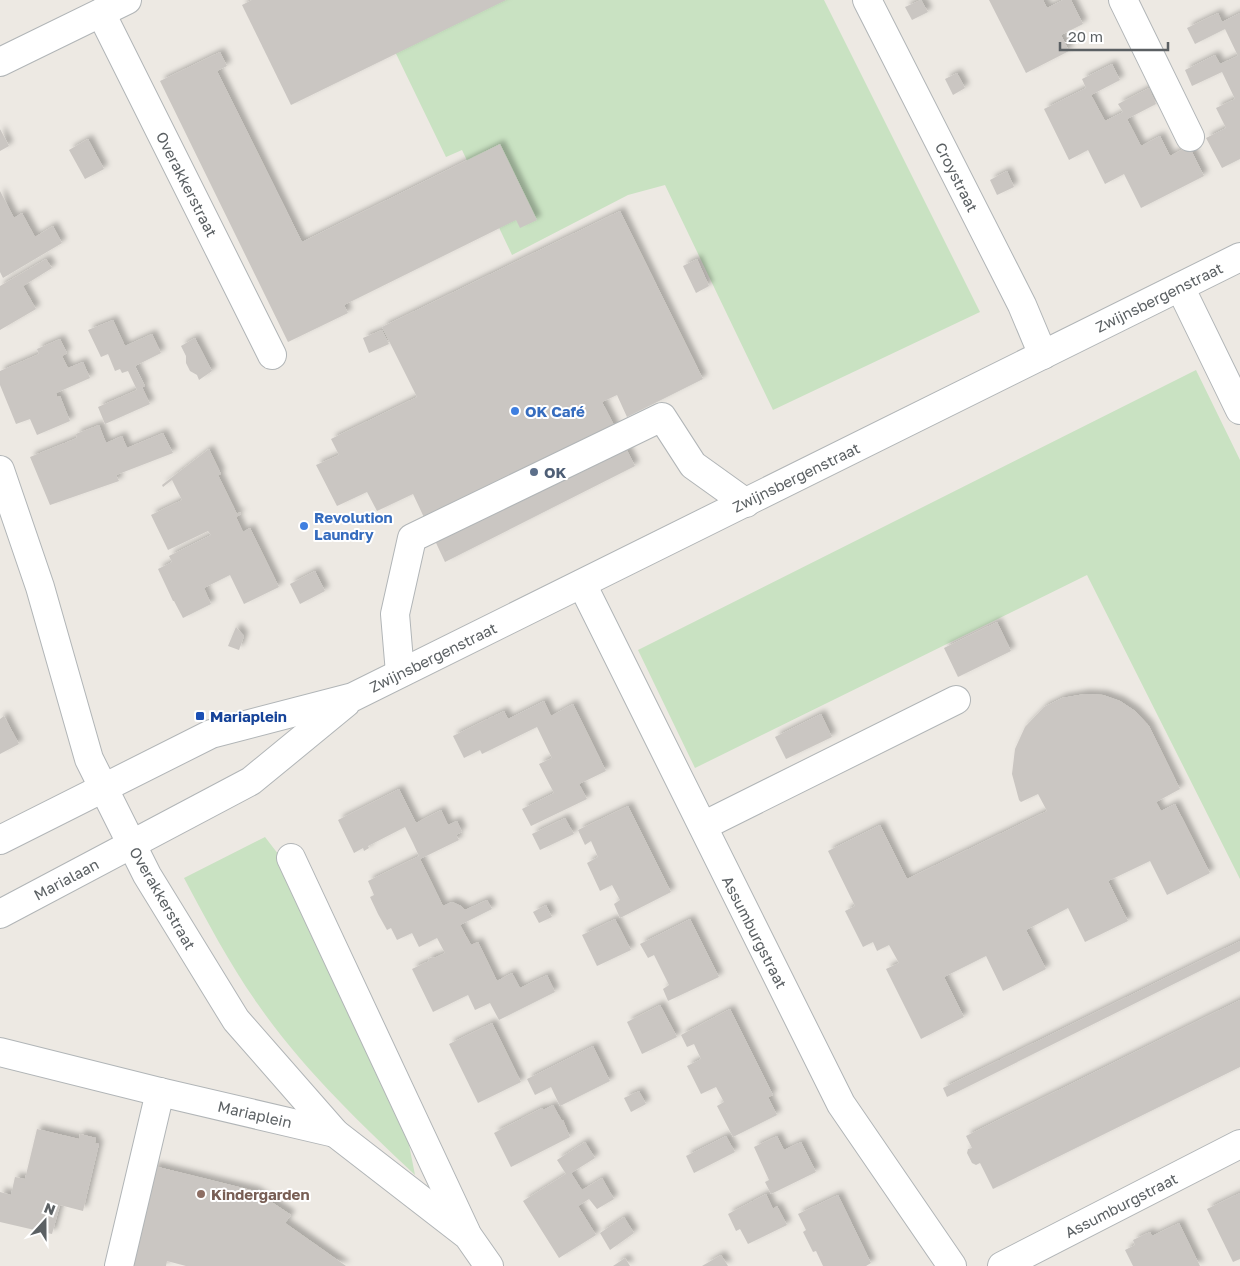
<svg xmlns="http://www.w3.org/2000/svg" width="1240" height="1266" font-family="'Golos Text',sans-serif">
	<defs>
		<filter id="shadow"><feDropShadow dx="4.5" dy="-4.5" stdDeviation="2.5" flood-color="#0004"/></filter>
	</defs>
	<rect width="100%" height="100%" fill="#ede9e3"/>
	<g fill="#c9e2c2">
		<polygon points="473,0 824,0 980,312 773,410 665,185 628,195 512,255 462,150 446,157 386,33"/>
		<polygon points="1196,370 1240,460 1240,879 1087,575 695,768 638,650"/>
		<path d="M265 837 282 859 404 1119 415 1175C358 1121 302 1068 257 1003 229 963 207 921 184 878Z"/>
	</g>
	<g fill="#cac6c2" filter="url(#shadow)">
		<polygon points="252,0 506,0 291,105 242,5"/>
		<polygon points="921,0 928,12 912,20 905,7"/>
		<polygon points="989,0 1043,0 1047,8 1063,0 1071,0 1083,24 1061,35 1069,51 1026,73"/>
		<polygon points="1218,13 1222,22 1240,13 1240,159 1222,168 1206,138 1226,128 1216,108 1235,99 1222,72 1192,86 1185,70 1215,55 1220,64 1238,56 1225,29 1195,44 1187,28"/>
		<polygon points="220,52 227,66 217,71 302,242 500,144 537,220 520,228 516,220 344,305 348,313 288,342 160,81"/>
		<polygon points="1112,64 1120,80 1091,95 1105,121 1123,112 1118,104 1149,88 1156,104 1127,119 1141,146 1160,136 1170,156 1189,146 1204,176 1141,208 1124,174 1105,184 1088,150 1069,160 1044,109 1086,88 1082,79"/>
		<polygon points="957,73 965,88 953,95 945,79"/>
		<polygon points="0,129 9,146 0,151"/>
		<polygon points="88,139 104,169 85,179 69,150"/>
		<polygon points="1007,171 1014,187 997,195 990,180"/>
		<polygon points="0,191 14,218 22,213 35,237 53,226 62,243 3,278 0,272"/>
		<polygon points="620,211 703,379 627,417 617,395 602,402 635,466 445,562 413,494 377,511 367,492 337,506 316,465 339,455 331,439 417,397 382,327"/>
		<polygon points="46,259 52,268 23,286 36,309 0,330 0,286"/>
		<polygon points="697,259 709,286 696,293 683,266"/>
		<polygon points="113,320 125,346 152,334 161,353 135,366 145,386 142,387 150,404 105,424 98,407 137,390 128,371 122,373 120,369 115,371 108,354 101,357 88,330"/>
		<polygon points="382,330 389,344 369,353 363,338"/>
		<polygon points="195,338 212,371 199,380 197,375 190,371 186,363 186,356 181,346"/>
		<polygon points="60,339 67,353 62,356 68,368 83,362 90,378 56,393 57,397 60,396 70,421 37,435 30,419 16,424 0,385 0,371 39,354 37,349"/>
		<polygon points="99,425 106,443 122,436 127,448 163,433 173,453 116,475 119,481 50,505 30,457 77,438 76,434"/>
		<polygon points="209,449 221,474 218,475 237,514 240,512 241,514 236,517 243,532 250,528 279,587 244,604 230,575 204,588 211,604 183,618 174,601 173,601 158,569 172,562 169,556 211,535 208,531 168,550 151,515 182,500 172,480 163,487 162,485"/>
		<polygon points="315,571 325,591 300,604 290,584"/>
		<polygon points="997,622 1011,651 958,677 944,648"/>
		<polygon points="236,627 244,636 239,650 228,646"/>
		<polygon points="1085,694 1103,695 1120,701 1135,711 1149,726 1180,789 1156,802 1161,811 1175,804 1210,873 1167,895 1150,861 1108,881 1128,921 1085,942 1068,908 1026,930 1046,969 1003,991 986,956 944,977 964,1017 921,1039 886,969 899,963 889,945 877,951 873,942 863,947 845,911 855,906 828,851 880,825 907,879 1047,811 1038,794 1021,802 1019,800 1012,774 1015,749 1025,727 1044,707 1062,698"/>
		<polygon points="544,701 551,716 573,704 606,771 579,784 587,799 531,826 522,809 554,793 539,764 552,758 537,727 482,754 480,750 464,758 453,736 504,711 508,719"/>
		<polygon points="821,714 832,737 786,759 775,737"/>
		<polygon points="4,716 19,744 0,754 0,719"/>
		<polygon points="399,789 416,823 441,810 448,825 457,821 462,832 456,835 459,840 420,859 443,906 452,902 461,906 465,910 487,900 492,909 460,925 471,945 478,942 497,981 512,973 520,988 547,975 555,992 499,1020 490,1003 475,1010 468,995 433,1012 412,969 429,961 428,959 433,957 434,958 445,953 437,938 419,947 412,933 397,940 391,928 387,930 378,914 370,897 374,895 368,881 419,856 413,843 405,827 368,846 369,848 364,851 363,848 354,853 338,820"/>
		<polygon points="628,806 671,892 620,918 614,904 620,900 612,885 600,891 587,863 598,857 591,841 585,845 578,830"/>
		<polygon points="565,818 574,834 540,850 532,834"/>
		<polygon points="546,905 552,917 539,923 533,912"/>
		<polygon points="615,919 631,950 597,966 582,935"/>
		<polygon points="690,919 719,977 668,1001 663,989 669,985 654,955 648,958 640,944"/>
		<polygon points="1240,941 1240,951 947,1097 943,1088"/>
		<polygon points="1240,1000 1240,1067 993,1189 980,1163 976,1165 972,1163 967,1153 968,1149 972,1148 966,1136"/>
		<polygon points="660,1005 677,1037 642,1054 627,1022"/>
		<polygon points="730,1009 773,1095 768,1097 777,1115 733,1137 717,1106 724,1102 716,1087 701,1094 687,1066 701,1059 694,1044 687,1047 681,1035"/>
		<polygon points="492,1023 521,1082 478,1103 449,1044"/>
		<polygon points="593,1046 610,1081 560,1106 551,1087 535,1095 527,1079"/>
		<polygon points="639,1091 646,1104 631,1112 624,1098"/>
		<polygon points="553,1105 562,1121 563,1120 570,1137 511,1167 494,1133 542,1108 543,1110"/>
		<polygon points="37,1129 79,1139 80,1134 96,1138 95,1143 99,1144 83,1211 60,1205 52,1234 0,1222 0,1192 11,1195 15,1177 25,1179"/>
		<polygon points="726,1136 735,1152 694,1173 686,1156"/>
		<polygon points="777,1136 784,1150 801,1142 816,1172 771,1194 765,1182 769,1180 754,1147"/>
		<polygon points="585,1142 595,1158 571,1173 582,1190 602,1178 614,1199 597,1209 589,1199 578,1206 596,1235 559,1258 523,1201 566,1174 557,1160"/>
		<polygon points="154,1166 255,1191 291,1215 285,1223 346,1266 186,1266 167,1261 166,1266 130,1266"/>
		<polygon points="1240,1193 1240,1259 1233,1262 1207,1209"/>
		<polygon points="766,1194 773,1209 777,1206 787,1225 748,1244 740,1229 736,1231 728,1214"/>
		<polygon points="838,1195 871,1263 866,1266 823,1266 816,1251 813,1252 803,1232 806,1230 798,1214"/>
		<polygon points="624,1217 634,1233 610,1250 600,1233"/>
		<polygon points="1179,1223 1200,1266 1133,1266 1125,1250 1135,1245 1133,1240 1150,1232 1152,1236"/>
		<polygon points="721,1255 728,1266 702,1266"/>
		<polygon points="625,1258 630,1266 613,1266"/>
	</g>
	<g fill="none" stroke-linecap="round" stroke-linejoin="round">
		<g stroke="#b1b5b7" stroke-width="30">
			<g id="minor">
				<polyline points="867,0 1022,305 1043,355"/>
				<polyline points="1123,0 1190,137"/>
				<polyline points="101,13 272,355"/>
				<polyline points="0,62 127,0"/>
				<polyline points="1180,287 1240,410"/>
				<polyline points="0,470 40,587 89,759 147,875 236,1020 335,1133 468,1236 489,1266"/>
				<polyline points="582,584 841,1104 952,1266"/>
				<polyline points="400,673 395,614 412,538 662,417 693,465 746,503"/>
				<polyline points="703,826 956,700"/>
				<polyline points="0,840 211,734 353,697 1240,257"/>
				<polyline points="291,858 466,1232"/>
				<polyline points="0,914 251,781 346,703"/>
				<polyline points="0,1052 160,1092 335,1133"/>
				<polyline points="119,1266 160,1092"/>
				<polyline points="1002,1266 1240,1144"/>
			</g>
		</g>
		<use href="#minor" stroke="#fff" stroke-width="28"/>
	</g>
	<g fill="#3f7fe0" stroke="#fff" stroke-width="2">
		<circle cx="515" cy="411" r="5"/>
		<circle cx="304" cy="526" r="5"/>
	</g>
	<circle fill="#5c6f8a" stroke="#fff" stroke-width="2" cx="534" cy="472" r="5"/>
	<rect fill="#1a4fb4" stroke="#fff" stroke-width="2" x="195" y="711" width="10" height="10" rx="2.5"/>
	<circle fill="#8d6e63" stroke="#fff" stroke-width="2" cx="201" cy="1194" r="5"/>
	<g text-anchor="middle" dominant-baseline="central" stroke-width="4" stroke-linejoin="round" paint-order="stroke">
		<g font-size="15" fill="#5b6063" stroke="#fff">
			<text transform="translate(957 177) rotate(63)">Croystraat</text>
			<text transform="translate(187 184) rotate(63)">Overakkerstraat</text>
			<text transform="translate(1159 297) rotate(-26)">Zwijnsbergenstraat</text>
			<text transform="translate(796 477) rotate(-26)">Zwijnsbergenstraat</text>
			<text transform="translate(433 657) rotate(-26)">Zwijnsbergenstraat</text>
			<text transform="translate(66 879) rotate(-28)">Marialaan</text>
			<text transform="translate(163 898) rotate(60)">Overakkerstraat</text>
			<text transform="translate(755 932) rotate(63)">Assumburgstraat</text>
			<text transform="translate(255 1114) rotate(13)">Mariaplein</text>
			<text transform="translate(1121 1205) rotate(-27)">Assumburgstraat</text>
		</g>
		<g font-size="15" font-weight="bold" fill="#366cbe" stroke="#fff" text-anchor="start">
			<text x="525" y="411">OK Café</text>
			<text x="314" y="517">Revolution<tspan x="314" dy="17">Laundry</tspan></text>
		</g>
		<g font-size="15" font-weight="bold" fill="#4e5e75" stroke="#fff" text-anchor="start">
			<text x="544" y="472">OK</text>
		</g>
		<g font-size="15" font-weight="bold" fill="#164399" stroke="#fff" text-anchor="start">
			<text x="210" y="716">Mariaplein</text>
		</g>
		<g font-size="15" font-weight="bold" fill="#785e54" stroke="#fff" text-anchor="start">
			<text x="211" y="1194">Kindergarden</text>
		</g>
	</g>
	<g transform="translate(45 1221) rotate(21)" stroke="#ffffff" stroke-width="4" paint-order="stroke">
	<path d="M0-4L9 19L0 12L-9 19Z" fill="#5b6063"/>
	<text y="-8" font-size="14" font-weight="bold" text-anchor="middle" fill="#5b6063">N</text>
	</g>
	<path d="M1060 42v8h108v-8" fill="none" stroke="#5b6063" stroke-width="2.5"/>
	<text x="1068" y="42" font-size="15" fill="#5b6063" stroke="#ffffff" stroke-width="4" paint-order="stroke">20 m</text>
</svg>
